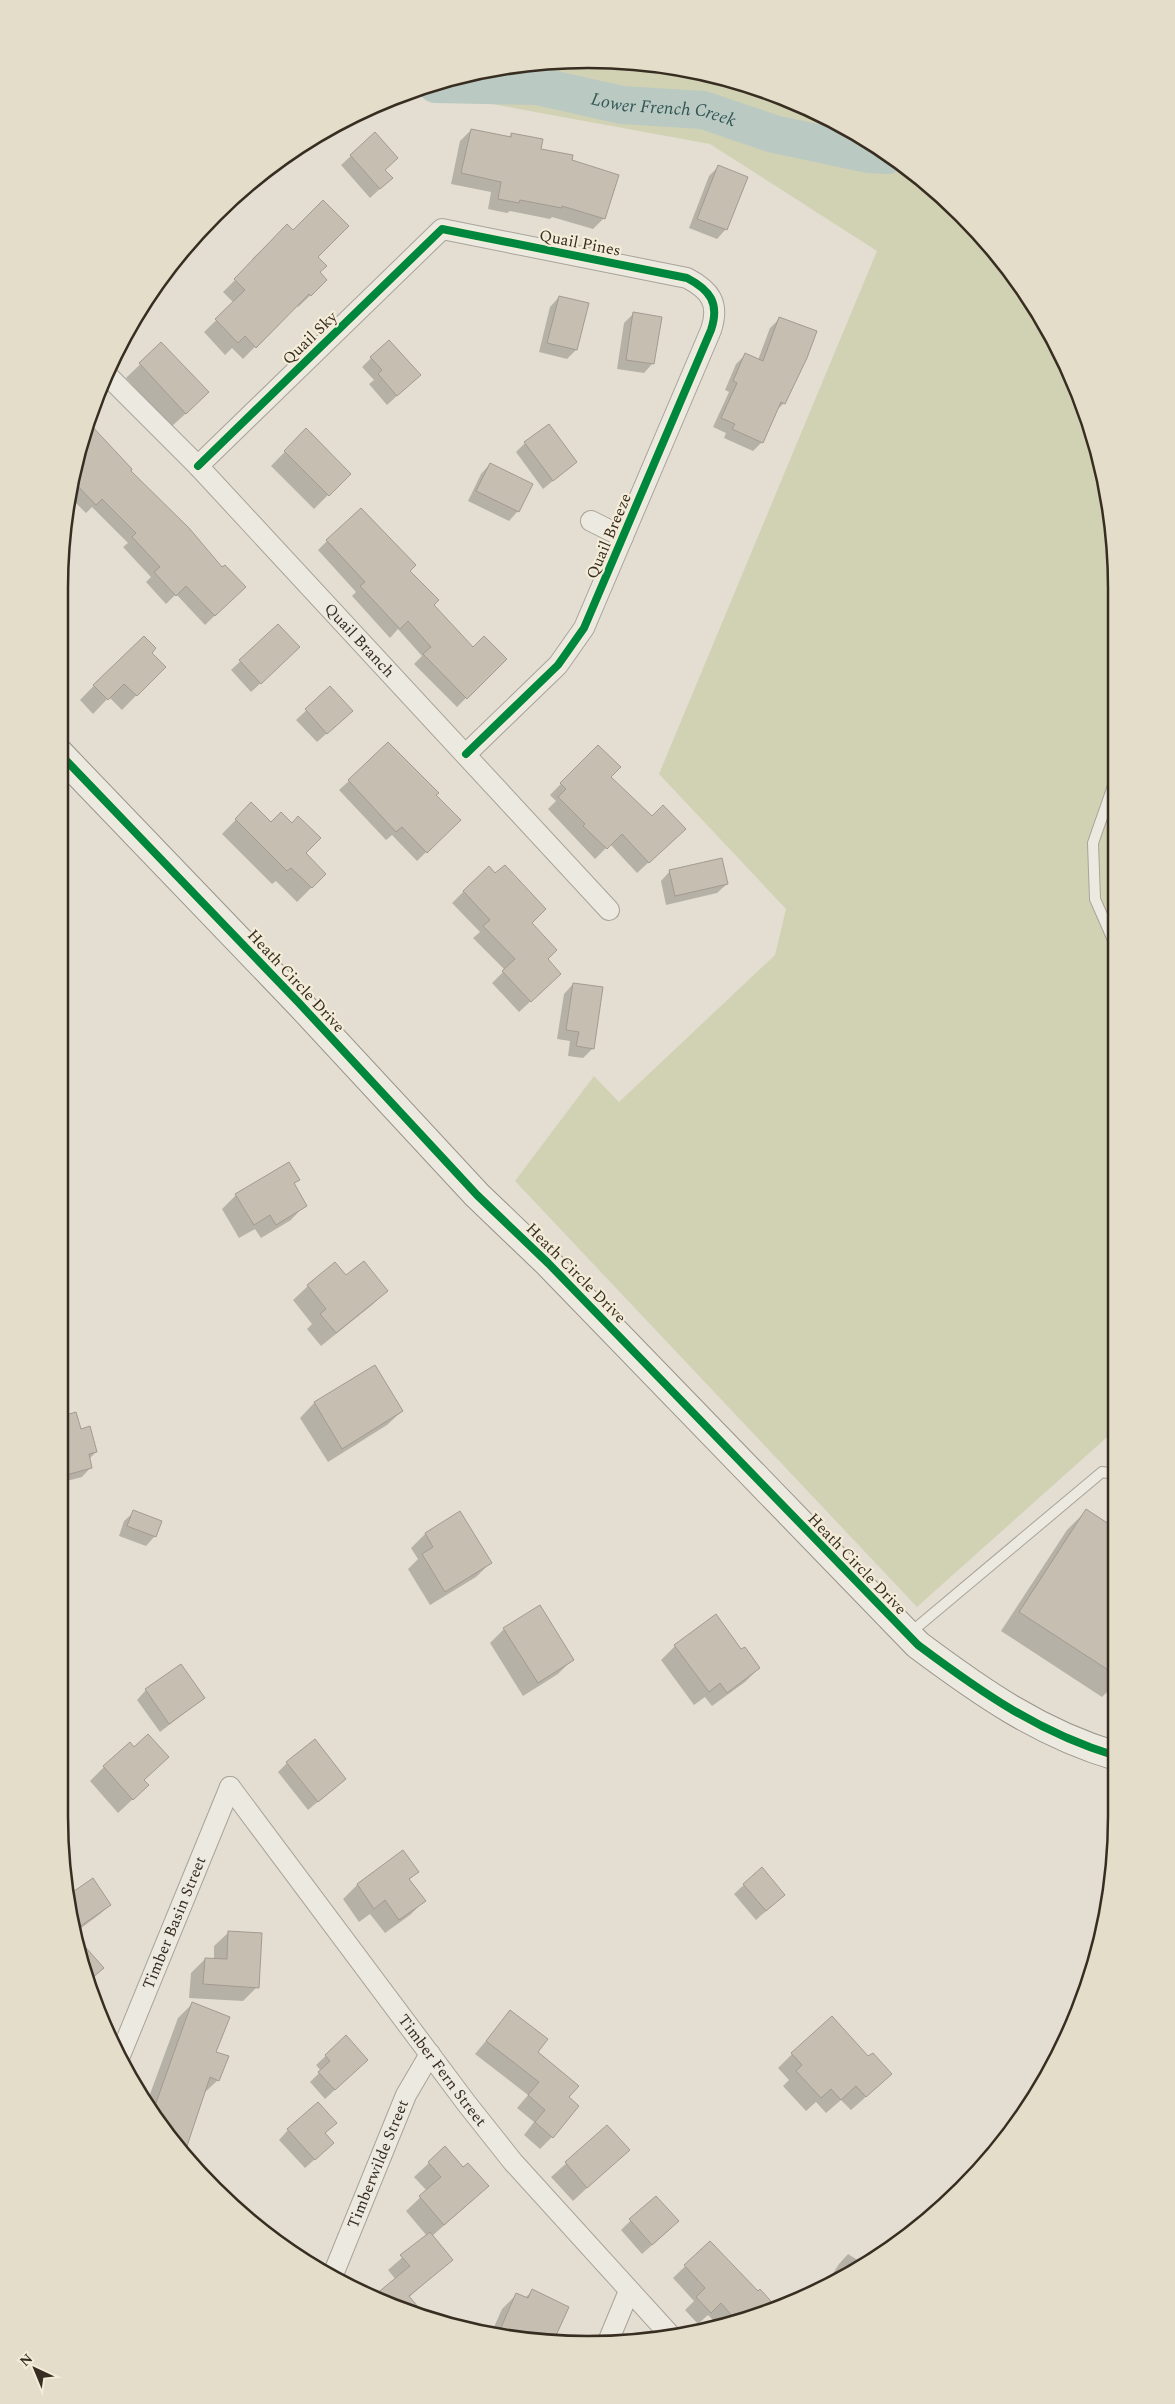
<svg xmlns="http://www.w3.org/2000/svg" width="1175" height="2404" font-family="Spectral,serif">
	<rect width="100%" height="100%" fill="#e3ded1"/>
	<polygon fill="#d1d2b4" points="588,59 691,69 790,99 910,168 1007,266 1076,385 1112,518 1115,1430 917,1607 515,1181 594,1076 619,1102 775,955 786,909 659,774 877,251 710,144 416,90 485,69"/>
	<g fill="#0003">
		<polygon points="471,130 508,138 512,134 540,150 570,161 604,218 593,229 552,217 550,219 510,211 507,213 488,209 491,192 451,184 460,141"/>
		<polygon points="375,134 384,170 382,187 370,198 341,165"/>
		<polygon points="718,167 726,229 717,239 689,228 709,176"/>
		<polygon points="287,226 316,257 318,272 313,293 298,307 296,305 243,359 232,348 225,355 204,332 234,303 223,292 254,261 252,259"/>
		<polygon points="559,297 576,350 567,359 539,352 550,307"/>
		<polygon points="633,314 653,363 644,373 617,369 624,323"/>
		<polygon points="779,319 784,403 776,411 762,442 753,451 724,438 726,433 713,427 729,392 725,390 736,364 745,355 758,360 770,328"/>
		<polygon points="161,344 193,407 171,427 126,378"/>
		<polygon points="371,358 410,384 387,405 369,384 374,380 362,367"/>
		<polygon points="87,424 131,469 129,471 235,596 205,625 176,594 166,604 146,582 151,577 123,547 128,543 92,507 86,513 68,495 69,484"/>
		<polygon points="306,430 349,474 314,509 271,466"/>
		<polygon points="525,443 576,462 543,489 516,452"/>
		<polygon points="490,464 518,511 509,521 468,501 481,474"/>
		<polygon points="327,541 408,571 433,605 473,649 505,659 457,707 414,664 422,656 398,629 390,638 352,596 356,592 318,550"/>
		<polygon points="278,626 289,657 251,692 231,670"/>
		<polygon points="150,653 164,667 122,710 109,697 93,714 80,700 110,669"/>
		<polygon points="330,688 342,720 317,742 296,720"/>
		<polygon points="598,746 609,777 673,840 637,873 610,844 595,859 548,809 556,801 550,795"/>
		<polygon points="349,781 434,795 459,820 417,861 392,835 386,840 339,790"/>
		<polygon points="251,804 325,874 297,902 276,881 272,884 222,834"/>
		<polygon points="670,871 727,884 717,893 666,905 661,881"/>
		<polygon points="464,891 530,923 546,960 548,985 519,1012 492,983 505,970 473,938 480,932 452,903"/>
		<polygon points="573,984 593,1048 583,1058 568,1056 570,1041 557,1039 564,994"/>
		<polygon points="298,1180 293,1185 305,1205 291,1220 261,1238 255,1229 239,1238 222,1209 236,1195"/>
		<polygon points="345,1277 386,1291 372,1305 321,1346 307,1329 312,1324 293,1300 308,1286"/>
		<polygon points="374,1367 402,1411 387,1425 328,1462 300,1418 314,1403"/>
		<polygon points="75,1413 80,1431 96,1452 89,1459 91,1467 82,1477 59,1483 59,1418"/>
		<polygon points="1115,1441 1115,1456 1108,1448"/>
		<polygon points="1086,1511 1115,1530 1116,1683 1102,1697 1001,1631 1067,1530"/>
		<polygon points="134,1512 155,1536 146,1546 119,1536 124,1521"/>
		<polygon points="425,1534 490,1563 476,1577 430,1605 408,1569 418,1559 411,1548"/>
		<polygon points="504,1629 572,1660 558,1674 523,1696 490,1643"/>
		<polygon points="675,1646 759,1668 745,1682 712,1706 705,1697 694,1705 661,1660"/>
		<polygon points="146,1690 204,1698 160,1732 137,1700"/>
		<polygon points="287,1763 345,1779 308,1810 278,1772"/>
		<polygon points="104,1767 143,1781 133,1799 118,1813 90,1781"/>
		<polygon points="403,1852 417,1871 409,1880 424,1901 410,1915 385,1933 370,1914 359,1922 343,1899 357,1885"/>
		<polygon points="761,1869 784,1895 756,1920 734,1894"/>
		<polygon points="92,1880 110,1905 100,1914 73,1934 67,1897"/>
		<polygon points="229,1932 257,1987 243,2001 189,1998 191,1973 205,1959 214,1960 214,1946"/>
		<polygon points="192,2004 215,2052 218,2080 203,2094 183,2154 168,2139 146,2105 178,2018"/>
		<polygon points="510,2012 567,2097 552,2137 540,2149 524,2135 534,2122 517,2108 528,2095 475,2054"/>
		<polygon points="346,2037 357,2069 325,2099 310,2082 321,2071 316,2065"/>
		<polygon points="792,2054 876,2088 851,2110 841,2100 826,2113 816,2102 806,2111 783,2086 789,2080 778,2068"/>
		<polygon points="607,2127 628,2150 573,2201 551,2177"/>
		<polygon points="288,2130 324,2134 323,2152 305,2168 279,2140"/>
		<polygon points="445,2148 473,2200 432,2236 451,2260 408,2298 425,2317 385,2305 374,2299 396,2280 388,2270 427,2236 406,2211 427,2191 414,2177"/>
		<polygon points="655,2197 668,2231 642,2254 621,2230"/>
		<polygon points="710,2242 758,2293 776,2309 757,2317 719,2326 708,2315 698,2324 685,2310 694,2301 673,2278"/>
		<polygon points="848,2254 864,2264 832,2284 828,2281 839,2264"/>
		<polygon points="532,2291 552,2342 490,2336 502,2309 516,2295 525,2298"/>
	</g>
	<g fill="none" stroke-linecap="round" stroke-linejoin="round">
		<path stroke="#bac9c1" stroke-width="38" id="s1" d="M436 84 537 86 622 105 703 110 774 134 868 154 887 155"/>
	</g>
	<g fill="#c7beb2" stroke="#a39a90">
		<polygon points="471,129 511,137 511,133 543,139 541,149 573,155 572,160 619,175 605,219 562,206 562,208 520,200 519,203 498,199 501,182 461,173"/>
		<polygon points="375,132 398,158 385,170 393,178 380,189 350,155"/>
		<polygon points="718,165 748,177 727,230 697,219"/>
		<polygon points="323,200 349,226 318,257 327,266 320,272 327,280 311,296 309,294 256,348 245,336 238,343 215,319 245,290 234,279 287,224 293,230"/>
		<polygon points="559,296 589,303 577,350 547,343"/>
		<polygon points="633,312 662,317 654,364 626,360"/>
		<polygon points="779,317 817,331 807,358 785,404 781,402 763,443 732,429 735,424 721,418 737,383 733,381 745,353 763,361"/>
		<polygon points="389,340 421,375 397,396 378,374 382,370 370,357"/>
		<polygon points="161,342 209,392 186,414 139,363"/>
		<polygon points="88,422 132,469 131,471 189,528 222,567 225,565 246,587 215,616 186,586 176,596 154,572 160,567 132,537 136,533 102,499 96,505 71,479"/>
		<polygon points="549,424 577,462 553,481 524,442"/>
		<polygon points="306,428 351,474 329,496 284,451"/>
		<polygon points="490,463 533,484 519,512 476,491"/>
		<polygon points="361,508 416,565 410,571 439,600 434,605 473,647 484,636 507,659 467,699 423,654 431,647 408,621 400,629 360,586 365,582 326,540"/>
		<polygon points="278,624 300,647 261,684 239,660"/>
		<polygon points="144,636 156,648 152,653 166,667 137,696 124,684 108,700 93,685"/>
		<polygon points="330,686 353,711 327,734 305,709"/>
		<polygon points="388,742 439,793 436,795 461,820 427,853 402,827 396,832 348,780"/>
		<polygon points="598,745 621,767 611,777 652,816 663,805 686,829 649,863 622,834 607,849 583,826 585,824 558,797 566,789 560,783"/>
		<polygon points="251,802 271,822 281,812 292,823 298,816 321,838 306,853 326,874 312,888 291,868 287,871 235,819"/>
		<polygon points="722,858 728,884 675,896 669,870"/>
		<polygon points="505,865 546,909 532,923 557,950 548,959 561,974 531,1002 502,971 515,959 483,926 490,920 463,891 489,866 495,873"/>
		<polygon points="573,983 603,987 594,1049 576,1046 579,1032 566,1030"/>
		<polygon points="289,1162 300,1180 294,1183 307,1206 276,1225 270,1215 254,1225 235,1194"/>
		<polygon points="364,1261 388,1291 336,1333 320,1314 326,1309 307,1285 335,1262 346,1275"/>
		<polygon points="375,1365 403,1411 342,1449 314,1402"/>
		<polygon points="76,1412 81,1429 90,1426 97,1452 89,1454 92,1468 66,1475 59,1451 59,1417"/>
		<polygon points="1086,1509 1115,1528 1116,1675 1019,1612"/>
		<polygon points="133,1510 162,1521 156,1537 127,1526"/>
		<polygon points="460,1511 492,1563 445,1592 422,1554 433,1547 425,1533"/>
		<polygon points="540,1605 574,1660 538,1683 503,1628"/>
		<polygon points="716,1614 741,1649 745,1647 760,1668 727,1693 720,1683 709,1692 674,1645"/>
		<polygon points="181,1664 205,1698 169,1724 145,1689"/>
		<polygon points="148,1734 169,1757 144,1780 149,1785 133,1800 103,1766 130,1742 134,1747"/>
		<polygon points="315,1739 346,1779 318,1802 286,1762"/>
		<polygon points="403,1850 419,1872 409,1879 426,1901 399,1920 385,1900 374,1909 357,1884"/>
		<polygon points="762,1867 785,1895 766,1911 743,1884"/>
		<polygon points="93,1878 111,1905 72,1932 104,1968 86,1983 69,1919 67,1896"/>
		<polygon points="228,1931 262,1933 259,1988 203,1984 205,1958 227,1959"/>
		<polygon points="192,2002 230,2017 216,2052 229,2056 219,2081 210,2077 184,2155 168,2139 152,2114"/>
		<polygon points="510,2010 548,2039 538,2052 579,2086 569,2097 579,2106 553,2138 535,2122 545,2110 528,2095 539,2082 486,2041"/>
		<polygon points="832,2016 868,2056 873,2053 892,2074 866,2097 856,2086 841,2100 831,2089 821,2098 796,2071 802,2065 791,2053"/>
		<polygon points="346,2035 368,2060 335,2090 318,2072 330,2061 325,2055"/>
		<polygon points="318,2102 337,2123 325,2133 334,2143 315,2160 287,2129"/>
		<polygon points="607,2125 630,2150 587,2188 565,2162"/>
		<polygon points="445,2146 463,2167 468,2163 489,2186 444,2225 419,2196 441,2177 428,2162"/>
		<polygon points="656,2196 679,2221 652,2245 629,2219"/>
		<polygon points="430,2232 453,2260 409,2296 427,2318 382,2303 375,2295 410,2266 400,2255"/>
		<polygon points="710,2241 758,2291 760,2289 778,2309 757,2317 737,2322 721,2303 711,2313 696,2297 705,2288 684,2265"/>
		<polygon points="532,2289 569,2307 553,2342 519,2339 500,2330 516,2293 528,2298"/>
	</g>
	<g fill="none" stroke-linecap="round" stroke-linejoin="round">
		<g stroke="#a9a399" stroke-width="12">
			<g id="lane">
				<polyline points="1113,786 1093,843 1095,899 1113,940"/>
				<polyline points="910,1633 1102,1472 1115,1474"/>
			</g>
		</g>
		<g stroke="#a9a399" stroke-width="22">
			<g id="street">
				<path id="s2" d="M105 373 198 466 609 910"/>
				<path d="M198 466 442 229 687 278C710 290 720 303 711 330L584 628 558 665 466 754"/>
				<polyline points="591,521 623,537"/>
				<path id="s3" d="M230 1787 467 2104 513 2162 672 2337"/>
				<path id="s4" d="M119 2058 230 1787"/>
				<path id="s5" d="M332 2277 406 2095 430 2054"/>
				<polyline points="607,2344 629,2291"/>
			</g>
		</g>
		<g stroke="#999389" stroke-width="30">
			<path id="secondary" d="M59 753 299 1003 477 1195 548 1263 918 1645C981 1692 1039 1733 1116 1756"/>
		</g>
		<use href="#lane" stroke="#ece9e1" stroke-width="10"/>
		<use href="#street" stroke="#ece9e1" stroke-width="20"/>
		<use href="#secondary" stroke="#ece9e1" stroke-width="28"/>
		<g stroke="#f3ecd8" stroke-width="11">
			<g id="cycleway">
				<path d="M198 466 442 229 687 278C710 290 720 303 711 330L584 628 558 665 466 754"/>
				<path d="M59 753 299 1003 477 1195 548 1263 918 1645C981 1692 1039 1733 1116 1756"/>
			</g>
		</g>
		<use href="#cycleway" stroke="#00873e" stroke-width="8"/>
	</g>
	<g text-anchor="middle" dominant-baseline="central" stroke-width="4.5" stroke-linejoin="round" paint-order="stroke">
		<g font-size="16" fill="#382d21" stroke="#f3ecd8">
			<text transform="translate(580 243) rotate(11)">Quail Pines</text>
			<text transform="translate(310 338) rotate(-44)">Quail Sky</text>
			<text transform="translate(609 536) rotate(-67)">Quail Breeze</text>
			<text stroke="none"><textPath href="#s2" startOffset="369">Quail Branch</textPath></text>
			<text transform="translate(296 981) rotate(47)">Heath Circle Drive</text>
			<text transform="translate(576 1273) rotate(45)">Heath Circle Drive</text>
			<text transform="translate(857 1564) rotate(46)">Heath Circle Drive</text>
			<text stroke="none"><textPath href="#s4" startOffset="146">Timber Basin Street</textPath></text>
			<text stroke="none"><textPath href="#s3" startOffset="354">Timber Fern Street</textPath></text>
			<text stroke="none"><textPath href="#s5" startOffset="122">Timberwilde Street</textPath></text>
		</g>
		<g font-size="18" font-style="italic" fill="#325655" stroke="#f3ecd8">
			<text stroke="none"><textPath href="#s1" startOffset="230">Lower French Creek</textPath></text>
		</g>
	</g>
	<path d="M0 0H1175V2404H0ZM588 68H588A520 520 0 0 1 1108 588V1816A520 520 0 0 1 588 2336H588A520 520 0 0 1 68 1816V588A520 520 0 0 1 588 68Z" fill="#e4ddc9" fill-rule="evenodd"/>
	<path fill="none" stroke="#382d21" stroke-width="2.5" d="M588 68H588A520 520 0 0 1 1108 588V1816A520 520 0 0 1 588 2336H588A520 520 0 0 1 68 1816V588A520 520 0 0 1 588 68Z"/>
	<g transform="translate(35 2369) rotate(316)" stroke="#f3ecd8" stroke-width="4" paint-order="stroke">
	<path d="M0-4L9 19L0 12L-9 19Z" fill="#382d21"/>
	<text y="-8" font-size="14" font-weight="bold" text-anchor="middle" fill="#382d21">N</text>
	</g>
</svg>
